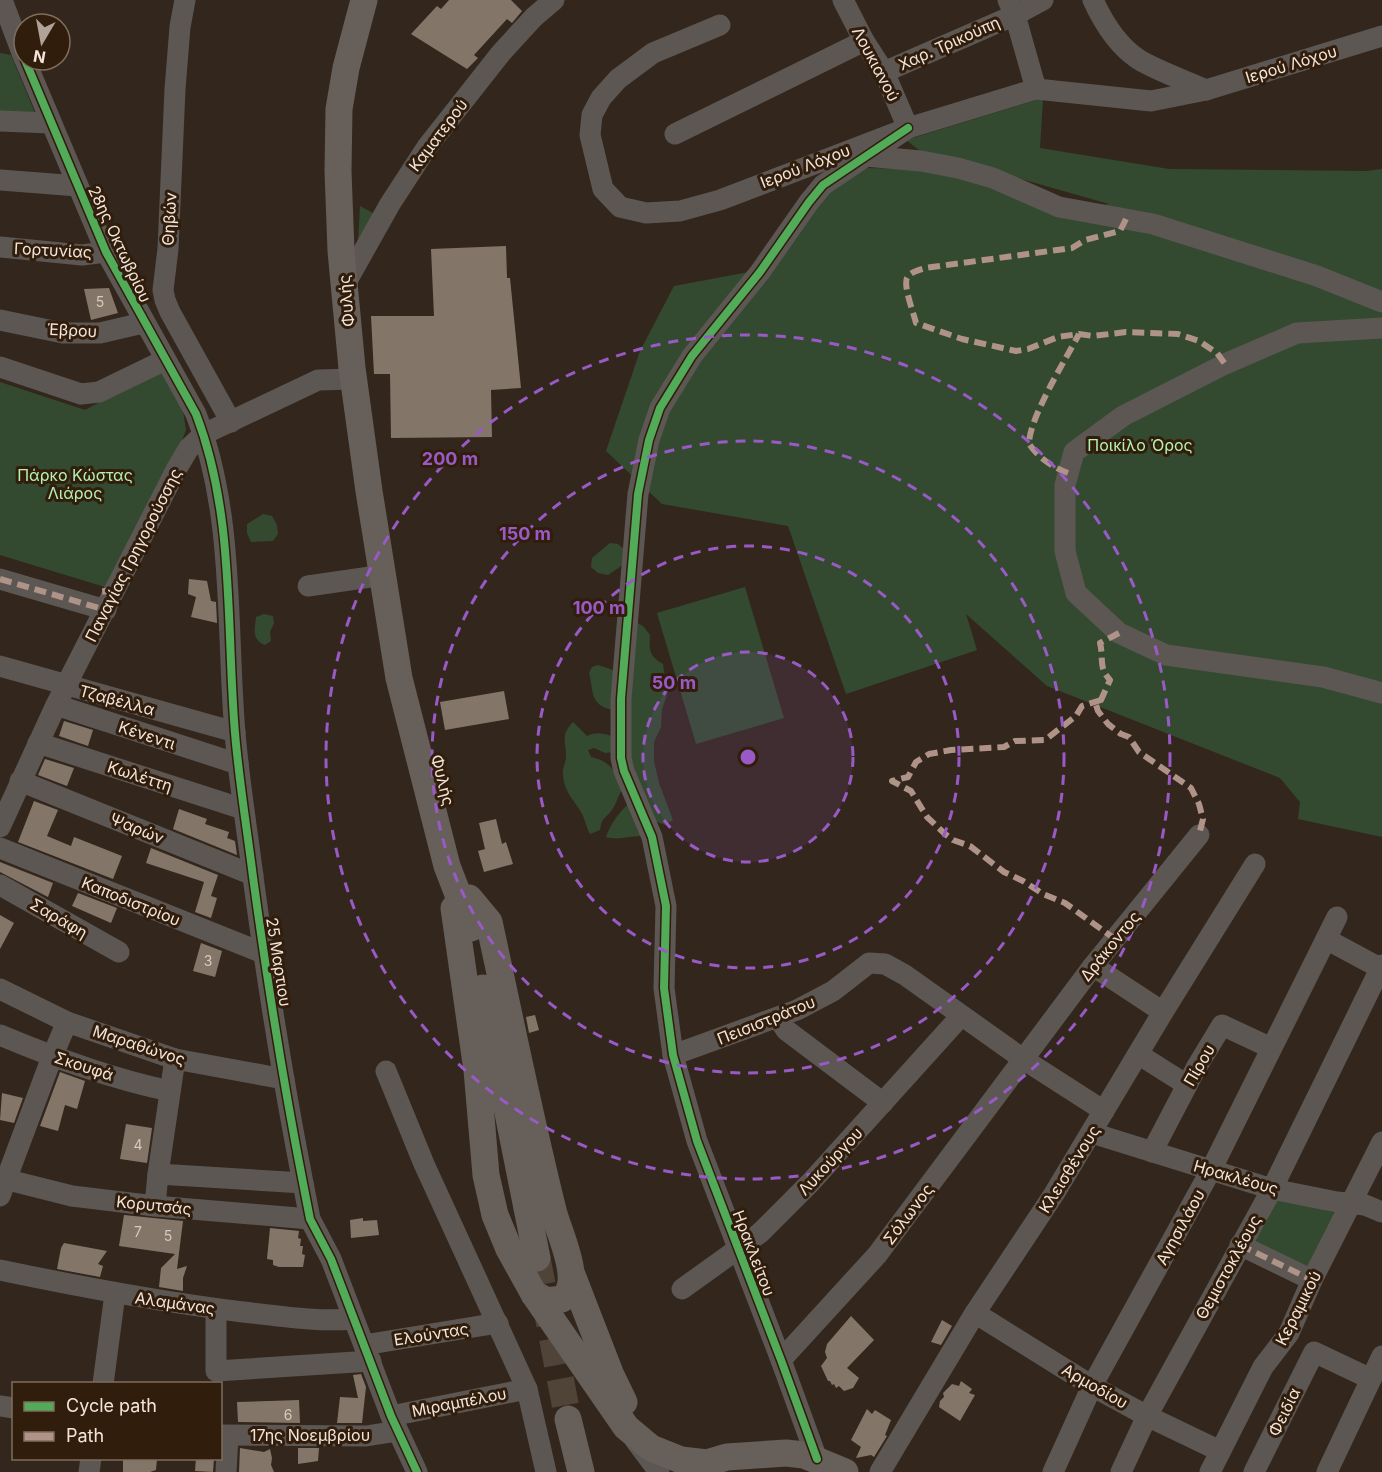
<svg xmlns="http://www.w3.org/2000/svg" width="1382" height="1472" font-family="Inter,sans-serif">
	<rect width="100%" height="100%" fill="#33271d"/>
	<g fill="#344a30">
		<polygon points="0,53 11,55 35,113 0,114"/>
		<polygon points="1043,98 1040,148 1169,169 1366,171 1382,169 1382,837 1298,819 1300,802 1280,778 1047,686 966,614 977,650 846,694 788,526 662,504 606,451 640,351 674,286 771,268 834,184 867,168 937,170 1068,212 1109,204 919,150 906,140"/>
		<polygon points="360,206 378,216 358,243"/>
		<polygon points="162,369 181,399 186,430 179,448 105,587 0,555 0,382 85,410"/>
		<polygon points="263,514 272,516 277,525 278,534 273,541 251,542 247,533 247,524"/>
		<polygon points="610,543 618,544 625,550 624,564 608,575 598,573 591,567 592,558"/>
		<polygon points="745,587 784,718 696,744 657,613"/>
		<path d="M264 614 273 616 274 623 270 632 271 641 265 645C251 639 255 629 256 617Z"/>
		<path d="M634 621 643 626 650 635C649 650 649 656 663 664L667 695 662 709 661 727 654 742V761L659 783 673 820 665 825 655 821 625 752Z"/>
		<path d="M598 665 616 671 613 710C589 705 594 691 589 673L592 667Z"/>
		<path d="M573 722 587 736C596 732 602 733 611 736L614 752 605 753 594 748 588 750 591 757C609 761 617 771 623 788 618 795 617 803 612 810 605 819 602 817 600 830L590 834C586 827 585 818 581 812 573 799 564 791 563 775 562 768 566 763 566 756 566 740 560 736 573 722Z"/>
		<path d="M630 803 643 836C630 835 620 841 606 837 610 825 620 810 630 803Z"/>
		<polygon points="1273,1195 1336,1213 1308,1273 1245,1244"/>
	</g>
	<g fill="#837668">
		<polygon points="449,0 511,0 522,11 512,23 507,19 474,55 478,58 467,69 411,34 437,6 441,9"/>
		<polygon points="506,246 507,278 510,278 521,388 491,390 492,437 391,438 390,374 374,374 371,316 434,316 431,249"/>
		<polygon points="109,288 118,313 91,320 84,289"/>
		<polygon points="189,579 207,581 211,601 216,602 217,623 191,617 196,597 188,594"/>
		<polygon points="504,691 509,719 445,730 440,702"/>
		<polygon points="64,721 93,730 88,746 59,736"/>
		<polygon points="45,759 74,768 67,786 38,775"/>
		<polygon points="34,801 58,810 47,836 71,846 74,837 122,856 113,879 18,842"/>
		<polygon points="179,809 207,819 205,824 229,832 227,838 235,841 237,855 173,829"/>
		<polygon points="496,819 502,844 506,842 513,864 484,872 478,851 485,849 479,823"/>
		<polygon points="151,848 218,875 211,896 217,898 211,918 195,912 204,882 146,863"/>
		<polygon points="0,862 53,883 48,897 0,872"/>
		<polygon points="78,893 117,908 111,923 72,906"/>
		<polygon points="0,915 14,923 0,949"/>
		<polygon points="201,943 222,951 215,977 193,971"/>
		<polygon points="535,1015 539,1030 529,1033 526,1017"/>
		<polygon points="60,1072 85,1081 77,1109 65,1105 58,1131 40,1126"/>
		<polygon points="2,1093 23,1098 14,1123 0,1120"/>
		<polygon points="126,1124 152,1128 147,1163 120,1159"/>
		<polygon points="124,1215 183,1221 177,1269 187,1266 183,1278 183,1291 159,1287 161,1268 175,1254 119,1246"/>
		<polygon points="363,1218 363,1221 377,1220 379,1235 351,1238 350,1220"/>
		<polygon points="270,1228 299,1231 298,1238 301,1239 300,1246 303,1246 302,1254 305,1255 303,1267 279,1267 273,1265 273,1260 267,1259"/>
		<polygon points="64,1243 107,1251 98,1264 103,1266 100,1277 57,1269 61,1248"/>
		<polygon points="851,1316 874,1340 847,1368 859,1378 853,1388 844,1391 839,1386 836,1388 834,1384 832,1385 830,1381 828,1381 821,1366 827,1358 825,1352 827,1344"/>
		<polygon points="942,1320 952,1326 941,1345 931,1342"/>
		<polygon points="361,1374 366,1387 362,1423 337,1423 340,1397 358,1398 353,1375"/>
		<polygon points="961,1381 972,1389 969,1393 975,1395 960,1421 939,1407 940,1401 944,1397 943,1393 952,1384 959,1386"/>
		<polygon points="299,1400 300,1423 238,1422 237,1402"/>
		<polygon points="867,1409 872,1414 875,1410 891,1420 885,1435 887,1436 874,1457 871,1455 856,1458 861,1447 851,1440"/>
		<polygon points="240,1448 264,1452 270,1449 272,1458 271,1465 274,1472 239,1472"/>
		<polygon points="298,1448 319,1448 318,1461 298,1464"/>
		<polygon points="123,1458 157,1458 156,1470 150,1472 123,1472"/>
		<polygon points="196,1458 214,1458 213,1472 195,1471"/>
	</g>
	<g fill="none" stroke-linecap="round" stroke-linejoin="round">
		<polyline stroke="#504439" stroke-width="27" stroke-dasharray="27 14" stroke-linecap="butt" points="537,1258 568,1419"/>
		<g stroke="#5d5754" stroke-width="21">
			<polyline points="2,0 24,58"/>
			<polyline points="185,0 180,27 175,89 168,249 163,290 165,300 170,312 231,422"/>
			<polyline points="843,0 864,41 884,72 908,128"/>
			<polyline points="1008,0 1015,15 1036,89"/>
			<path d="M1093 0C1103 22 1117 45 1138 59 1155 70 1187 81 1206 90"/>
			<polyline points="720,25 653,53 618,79 601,98 592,115 590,135 603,189 620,207 646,213 680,211 720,200 908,128 1036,89 1151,101 1206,90 1382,36"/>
			<path d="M25 60 106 252 196 414C235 515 226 626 235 733 239 781 247 829 253 877 267 980 283 1081 303 1183L310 1219 331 1259 391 1416 417 1472"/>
			<polyline points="884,72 1015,15 1043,0"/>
			<polyline points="0,121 51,123"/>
			<polyline points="675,134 864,41"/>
			<polyline points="865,156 921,161 958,168 993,178 1059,207 1153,224 1317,276 1382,302"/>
			<polyline points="0,180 78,186"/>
			<polyline points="0,247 82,255 106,252"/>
			<polyline points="344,286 390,204 427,147 501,53 534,17 554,0"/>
			<polyline points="0,320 63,333 100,333 143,323"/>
			<polyline points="1382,328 1297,333 1225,364 1123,416 1074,452 1065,485 1065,551 1076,593 1119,633 1166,655 1323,677 1382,693"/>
			<polyline points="0,367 81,394 99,392 165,360"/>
			<polyline points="0,579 106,610"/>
			<polyline points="308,586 384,575"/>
			<polyline points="0,666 235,732"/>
			<polyline points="56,705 238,764"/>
			<polyline points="38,743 243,809"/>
			<polyline points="20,781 253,875"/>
			<polyline points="0,827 56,705 177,468 189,448 204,434 318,380 353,379"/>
			<polyline points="0,848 263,953"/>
			<polyline points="0,885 119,952"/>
			<polyline points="1326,939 1380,968"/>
			<polyline points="1093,966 1163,1012"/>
			<polyline points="0,989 67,1022 175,1059 284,1079"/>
			<polyline points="778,1018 786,1030 883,1103"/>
			<path d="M0 1035C55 1058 111 1079 170 1091"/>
			<polyline points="1138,1054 1187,1085"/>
			<polyline points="673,1055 797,1010 833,991 869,963 885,964 905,975 1023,1059 1104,1111"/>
			<polyline points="386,1071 424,1164 527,1389 546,1472"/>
			<polyline points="1092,1133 1272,1189 1337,1202 1365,1205 1382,1212"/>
			<polyline points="1152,1152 1196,1068 1222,1025 1271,1048"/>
			<polyline points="158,1174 303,1183"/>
			<polyline points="0,1178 72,1196 155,1206 310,1219"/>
			<polyline points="0,1196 52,1057 67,1022"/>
			<polyline points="155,1206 158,1174 175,1059"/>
			<polyline points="1240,1245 1312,1280"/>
			<path d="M0 1270C81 1287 161 1302 243 1312 280 1316 317 1322 353 1319"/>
			<polyline points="682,1289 760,1233 811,1182 961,1016"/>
			<polyline points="216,1309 216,1371 371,1361"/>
			<polyline points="975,1313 1092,1386 1147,1416 1220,1451"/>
			<polyline points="364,1345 498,1323"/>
			<polyline points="781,1360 877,1255 1093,966 1199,835"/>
			<polyline points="103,1384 115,1294"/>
			<polyline points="0,1406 14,1408"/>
			<polyline points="391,1416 527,1389"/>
			<polyline points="220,1435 366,1436 398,1431"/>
			<polyline points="635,1440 659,1472"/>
			<polyline points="817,1459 781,1360 697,1141 673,1055 664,988 666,906 652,837 624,771 621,758 621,699 638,494 649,440 660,408 692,356 760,272 809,202 823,185 908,128"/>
			<polyline points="89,1472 91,1458"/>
			<polyline points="226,1472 228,1436"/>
			<polyline points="880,1472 975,1313 1054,1194 1163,1012 1255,864"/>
			<polyline points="1053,1472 1092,1386 1211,1170 1337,917"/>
			<polyline points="1121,1472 1147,1416 1272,1189 1382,965"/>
			<polyline points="1210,1472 1263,1367 1289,1333 1312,1280 1382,1142"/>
			<polyline points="1254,1472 1314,1352 1371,1379"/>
			<polyline points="1327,1472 1382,1356"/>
		</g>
		<g stroke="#675f59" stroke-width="27">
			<polyline points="364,0 346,68 339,109 338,171 341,251 352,368 369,491 399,678 447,866 471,928"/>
			<path d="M469 898 489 922C510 1018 529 1114 553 1210 558 1232 585 1283 562 1299L547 1301 534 1294"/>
			<polyline points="454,908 477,1070 486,1175 495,1215 509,1249 534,1294 626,1427 651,1448 681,1460 707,1463 727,1457 786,1453 804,1455 845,1472"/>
			<polyline points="483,988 537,1258"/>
			<polyline points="572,1275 610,1373 624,1402"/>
			<polyline points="568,1419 581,1472"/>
		</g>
		<g stroke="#af9288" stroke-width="6" stroke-dasharray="12 6" stroke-linecap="butt">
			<path d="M1126 219 1120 231 1085 240 1072 248 925 268C919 270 910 272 907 278 903 286 914 314 916 323L962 339 1016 351 1028 349 1058 337 1079 334 1093 336 1126 332 1178 334 1199 341 1217 353 1225 364"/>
			<path d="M1068 473C1052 467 1039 458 1029 444 1029 418 1066 359 1079 334"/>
			<polyline points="0,579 106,610 105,588"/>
			<path d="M1119 633 1100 643C1104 659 1098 667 1110 680L1101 700 1096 705 1098 711 1108 724 1121 734 1129 737 1139 752 1191 788 1199 804 1203 819 1199 835"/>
			<polyline points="1101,700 1082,706 1076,716 1045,740 1015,741 1004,747 951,750 929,754 916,762 908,777 892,781 911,791 927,817 945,834 953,840 970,846 1004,872 1023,881 1043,894 1065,903 1115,939"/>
			<polyline points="1240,1245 1312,1280"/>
		</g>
		<g stroke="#311d0c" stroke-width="11">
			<g id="cycleway">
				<path d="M25 60 106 252 196 414C235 515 226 626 235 733 239 781 247 829 253 877 267 980 283 1081 303 1183L310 1219 331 1259 391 1416 417 1472"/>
				<polyline points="817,1459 781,1360 697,1141 673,1055 664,988 666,906 652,837 624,771 621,758 621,699 638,494 649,440 660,408 692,356 760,272 809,202 823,185 908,128"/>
			</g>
		</g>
		<use href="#cycleway" stroke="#51ab58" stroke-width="8"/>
	</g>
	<circle cx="748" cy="757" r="105" fill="#995ac6" fill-opacity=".12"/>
	<g fill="none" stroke="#995ac6" stroke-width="3" stroke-dasharray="10 8">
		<circle cx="748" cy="757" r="105"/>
		<circle cx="748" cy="757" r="211"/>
		<circle cx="748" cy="757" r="316"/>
		<circle cx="748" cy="757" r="422"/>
	</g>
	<g text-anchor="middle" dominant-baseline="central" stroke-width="6" stroke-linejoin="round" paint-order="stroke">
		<g font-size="14" fill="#d7c9be">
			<text x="100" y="301">5</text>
			<text x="208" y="960">3</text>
			<text x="138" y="1144">4</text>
			<text x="138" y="1231">7</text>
			<text x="168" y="1235">5</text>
			<text x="288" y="1414">6</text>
		</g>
		<g font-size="16" fill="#f3e5da" stroke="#311d0c">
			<text transform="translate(949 43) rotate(-24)">Χαρ. Τρικούπη</text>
			<text transform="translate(876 64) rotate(62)">Λουκιανού</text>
			<text transform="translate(1291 64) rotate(-17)">Ιερού Λόχου</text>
			<text transform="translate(438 135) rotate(-53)">Καματερού</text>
			<text transform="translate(805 166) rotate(-21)">Ιερού Λόχου</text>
			<text transform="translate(169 219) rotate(-87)">Θηβών</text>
			<text transform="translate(120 244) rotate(65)">28ης Οκτωβρίου</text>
			<text transform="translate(53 250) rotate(3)">Γορτυνίας</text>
			<text transform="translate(346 301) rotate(-95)">Φυλής</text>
			<text transform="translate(72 330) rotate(3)">Έβρου</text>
			<text transform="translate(133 555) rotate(-63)">Παναγίας Γρηγορούσσης</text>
			<text transform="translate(117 700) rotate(15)">Τζαβέλλα</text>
			<text transform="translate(147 735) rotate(18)">Κένεντι</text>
			<text transform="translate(140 776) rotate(18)">Κωλέττη</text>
			<text transform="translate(443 780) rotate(76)">Φυλής</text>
			<text transform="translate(137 828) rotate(22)">Ψαρών</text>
			<text transform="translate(131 901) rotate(22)">Καποδιστρίου</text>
			<text transform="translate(59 918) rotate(30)">Σαράφη</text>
			<text transform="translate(1110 946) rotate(-51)">Δράκοντος</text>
			<text transform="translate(279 962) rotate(81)">25 Μαρτιου</text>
			<text transform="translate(766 1020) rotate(-22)">Πεισιστράτου</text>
			<text transform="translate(139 1045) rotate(18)">Μαραθώνος</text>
			<text transform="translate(1199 1065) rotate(-60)">Πίρου</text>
			<text transform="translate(84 1066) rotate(18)">Σκουφά</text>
			<text transform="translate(830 1161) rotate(-47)">Λυκούργου</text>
			<text transform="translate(1069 1169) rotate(-58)">Κλεισθένους</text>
			<text transform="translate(1236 1177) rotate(16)">Ηρακλέους</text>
			<text transform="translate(154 1205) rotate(6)">Κορυτσάς</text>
			<text transform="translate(908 1214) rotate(-53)">Σόλωνος</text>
			<text transform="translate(1180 1227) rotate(-61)">Αγησιλάου</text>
			<text transform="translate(754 1253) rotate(69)">Ηρακλείτου</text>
			<text transform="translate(1228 1267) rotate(-61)">Θεμιστοκλέους</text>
			<text transform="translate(175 1303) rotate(8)">Αλαμάνας</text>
			<text transform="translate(1298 1308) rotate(-63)">Κεραμικού</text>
			<text transform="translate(431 1334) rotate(-9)">Ελούντας</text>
			<text transform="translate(1095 1386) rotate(30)">Αρμοδίου</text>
			<text transform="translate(459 1402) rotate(-11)">Μιραμπέλου</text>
			<text transform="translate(1284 1412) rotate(-64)">Φειδία</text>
			<text x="310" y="1435">17ης Νοεμβρίου</text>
		</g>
		<g font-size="16" fill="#b4f2b0" stroke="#311d0c">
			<text x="1140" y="445">Ποικίλο Όρος</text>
			<text x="75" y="475">Πάρκο Κώστας<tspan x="75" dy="18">Λιάρος</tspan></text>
		</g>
	</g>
	<circle cx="748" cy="757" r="9" fill="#995ac6" stroke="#311d0c" stroke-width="3"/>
	<g font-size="18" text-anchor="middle" font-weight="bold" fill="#995ac6" stroke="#311d0c" stroke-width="6" stroke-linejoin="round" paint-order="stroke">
		<text x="450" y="465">200 m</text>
		<text x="525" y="540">150 m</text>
		<text x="599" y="614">100 m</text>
		<text x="674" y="689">50 m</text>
	</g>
	<rect x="12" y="1382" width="210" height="78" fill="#311d0c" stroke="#7f6d5e" stroke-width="1.5"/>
	<rect x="24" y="1402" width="30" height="9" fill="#51ab58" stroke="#7f6d5e" stroke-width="1.5"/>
	<text x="66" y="1412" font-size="18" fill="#f3e5da">Cycle path</text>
	<rect x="24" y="1432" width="30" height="9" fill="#af9288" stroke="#7f6d5e" stroke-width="1.5"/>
	<text x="66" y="1442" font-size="18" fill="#f3e5da">Path</text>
	<g transform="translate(42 42) rotate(190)"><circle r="28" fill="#311d0c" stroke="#7f6d5e" stroke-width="1.5"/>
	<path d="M0-4.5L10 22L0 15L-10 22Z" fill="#b0a298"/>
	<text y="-9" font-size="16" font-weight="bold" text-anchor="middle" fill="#f3e5da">N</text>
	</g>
</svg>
